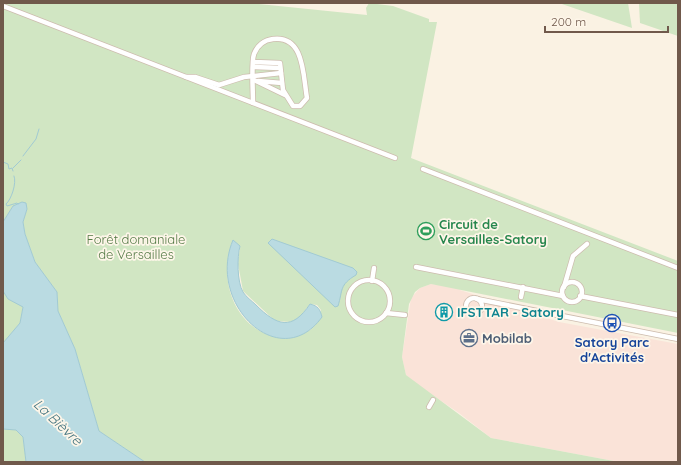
<svg xmlns="http://www.w3.org/2000/svg" width="681" height="465" font-family="Quicksand,sans-serif">
	<rect width="100%" height="100%" fill="#faf2e3"/>
	<polygon fill="#fae3d8" points="431,284 460,288 460,290 559,322 678,344 678,462 619,462 491,438 459,413 419,386 406,375 402,357 411,298 420,288"/>
	<g fill="#d1e6c3" fill-rule="evenodd">
		<path d="M3 3H249L367 15 366 8 369 3 393 6 429 19V22H437L411 158 678 261V333L431 284 420 288 415 292 409 304 402 357 406 375 491 438 619 462H145L99 431 75 349 58 311 57 292 35 262 25 234 23 222 27 209 13 206 3 222ZM233 241 240 246 238 264 243 291 275 321 292 322 299 318 310 304 317 305 321 310C317 327 312 332 295 335 289 336 282 338 277 337 234 329 217 277 233 241Z"/>
		<polygon points="559,3 628,3 632,28"/>
		<polygon points="639,3 678,3 678,36 640,23"/>
		<polygon points="3,291 8,299 23,306 20,323 3,343"/>
		<polygon points="6,428 16,430 23,437 26,462 3,462 3,429"/>
	</g>
	<g fill="#badbe2" stroke="#a1cad3">
		<polygon points="22,202 26,203 27,209 23,222 25,234 35,262 57,292 58,311 75,349 99,431 145,462 26,462 23,437 16,430 3,429 3,343 20,323 23,307 8,299 3,291 3,222 13,206"/>
		<path d="M272 239 353 268 357 272 356 275C339 285 343 290 338 306L335 307 268 243Z"/>
		<path d="M233 240 240 246C237 257 237 282 243 292 246 297 252 301 256 305 277 326 292 331 310 304 318 306 320 309 322 317 280 375 206 304 233 240Z"/>
	</g>
	<g fill="none" stroke-linecap="round" stroke-linejoin="round">
		<g stroke="#a1cad3" stroke-width="1">
			<polyline points="23,156 36,139 39,129"/>
			<polyline points="3,162 8,164 9,169 12,168 13,171"/>
			<polyline points="13,168 21,160"/>
			<path d="M14 176C17 183 11 200 6 204L7 206 17 203 18 204"/>
		</g>
		<g stroke="#cdbcae" stroke-width="6">
			<g id="minor">
				<polyline points="3,6 395,158"/>
				<polyline points="254,67 280,68"/>
				<polyline points="186,77 195,77 219,85 244,77 281,73"/>
				<polyline points="254,80 285,95"/>
				<polyline points="258,81 282,83"/>
				<path d="M253 103C253 91 251 63 254 54 257 46 264 40 273 39 305 35 303 77 307 98L300 106H293L283 90 280 63 253 62"/>
				<polyline points="423,169 678,268"/>
				<polyline points="416,267 563,296"/>
				<circle cx="369" cy="301" r="21"/>
				<polyline points="372,281 374,268"/>
				<circle cx="572" cy="292" r="10"/>
				<polyline points="564,287 573,256 587,244"/>
				<polyline points="580,296 678,315"/>
				<polyline points="521,297 523,287"/>
				<circle cx="474" cy="306" r="8"/>
				<polyline points="477,299 678,339"/>
				<polyline points="386,313 405,315"/>
				<polyline points="429,407 433,400"/>
			</g>
		</g>
		<use href="#minor" stroke="#fff" stroke-width="4.5"/>
	</g>
	<defs>
		<g id="stadium-ring" transform="scale(0.9)"><circle r="9.5" fill="#fef6e9" stroke="#2e9e5b" stroke-width="1.5"/><path d="M0-5a6.5 5 0 1 0 0 10a6.5 5 0 1 0 0-10ZM-3.5-1.8h7v3.6h-7Z" fill="#2e9e5b"/></g>
		<g id="building-ring" transform="scale(0.9)"><circle r="9.5" fill="#fef6e9" stroke="#0f9aa8" stroke-width="1.5"/><path d="M-4-6H4V6H1V3H-1V6H-4ZM-2.5-4.3h1.7v1.8h-1.7ZM.8-4.3h1.7v1.8H.8ZM-2.5-1h1.7V.8h-1.7ZM.8-1h1.7V.8H.8Z" fill="#0f9aa8"/></g>
		<g id="bus-ring" transform="scale(0.9)"><circle r="9.5" fill="#fef6e9" stroke="#1a4fb4" stroke-width="1.5"/><path d="M-5-6H5V4H4V6H2V4H-2V6H-4V4H-5ZM-3.5-4V0h7V-4ZM-3.5 1.2v1.5H-2V1.2ZM2 1.2v1.5H3.5V1.2Z" fill="#1a4fb4"/></g>
		<g id="office-ring" transform="scale(0.9)"><circle r="9.5" fill="#fef6e9" stroke="#5c6f8a" stroke-width="1.5"/><path d="M-6-3h4V-5.5h4V-3h4V5H-6ZM-1-4.5V-3h2v-1.5ZM-6 0V1H6V0Z" fill="#5c6f8a"/></g>
	</defs>
	<g fill-rule="evenodd">
		<use href="#stadium-ring" x="426" y="231"/>
		<use href="#building-ring" x="444" y="312"/>
		<use href="#bus-ring" x="612" y="323"/>
		<use href="#office-ring" x="469" y="338"/>
	</g>
	<g text-anchor="middle" dominant-baseline="central" stroke-width="3.5" stroke-linejoin="round" paint-order="stroke">
		<g font-size="13" font-weight="bold" fill="#27864d" stroke="#fef6e9" text-anchor="start">
			<text x="439" y="224">Circuit de<tspan x="439" dy="15">Versailles-Satory</tspan></text>
		</g>
		<g font-size="13" fill="#557b47" stroke="#fef6e9">
			<text x="136" y="239">Forêt domaniale<tspan x="136" dy="15">de Versailles</tspan></text>
		</g>
		<g font-size="13" font-weight="bold" fill="#0d838f" stroke="#fef6e9" text-anchor="start">
			<text x="457" y="312">IFSTTAR - Satory</text>
		</g>
		<g font-size="13" font-weight="bold" fill="#4e5e75" stroke="#fef6e9" text-anchor="start">
			<text x="482" y="338">Mobilab</text>
		</g>
		<g font-size="13" font-weight="bold" fill="#164399" stroke="#fef6e9">
			<text x="612" y="342">Satory Parc<tspan x="612" dy="15">d'Activités</tspan></text>
		</g>
		<g font-size="14" font-style="italic" fill="#477782" stroke="#fef6e9">
			<text transform="translate(58 422) rotate(43)">La Bièvre</text>
		</g>
	</g>
	<rect width="681" height="465" fill="none" stroke="#70594b" stroke-width="8"/>
	<path d="M545 26v6h123v-6" fill="none" stroke="#70594b" stroke-width="2"/>
	<text x="551" y="26" font-size="12" fill="#70594b" stroke="#fef6e9" stroke-width="3" paint-order="stroke">200 m</text>
</svg>
